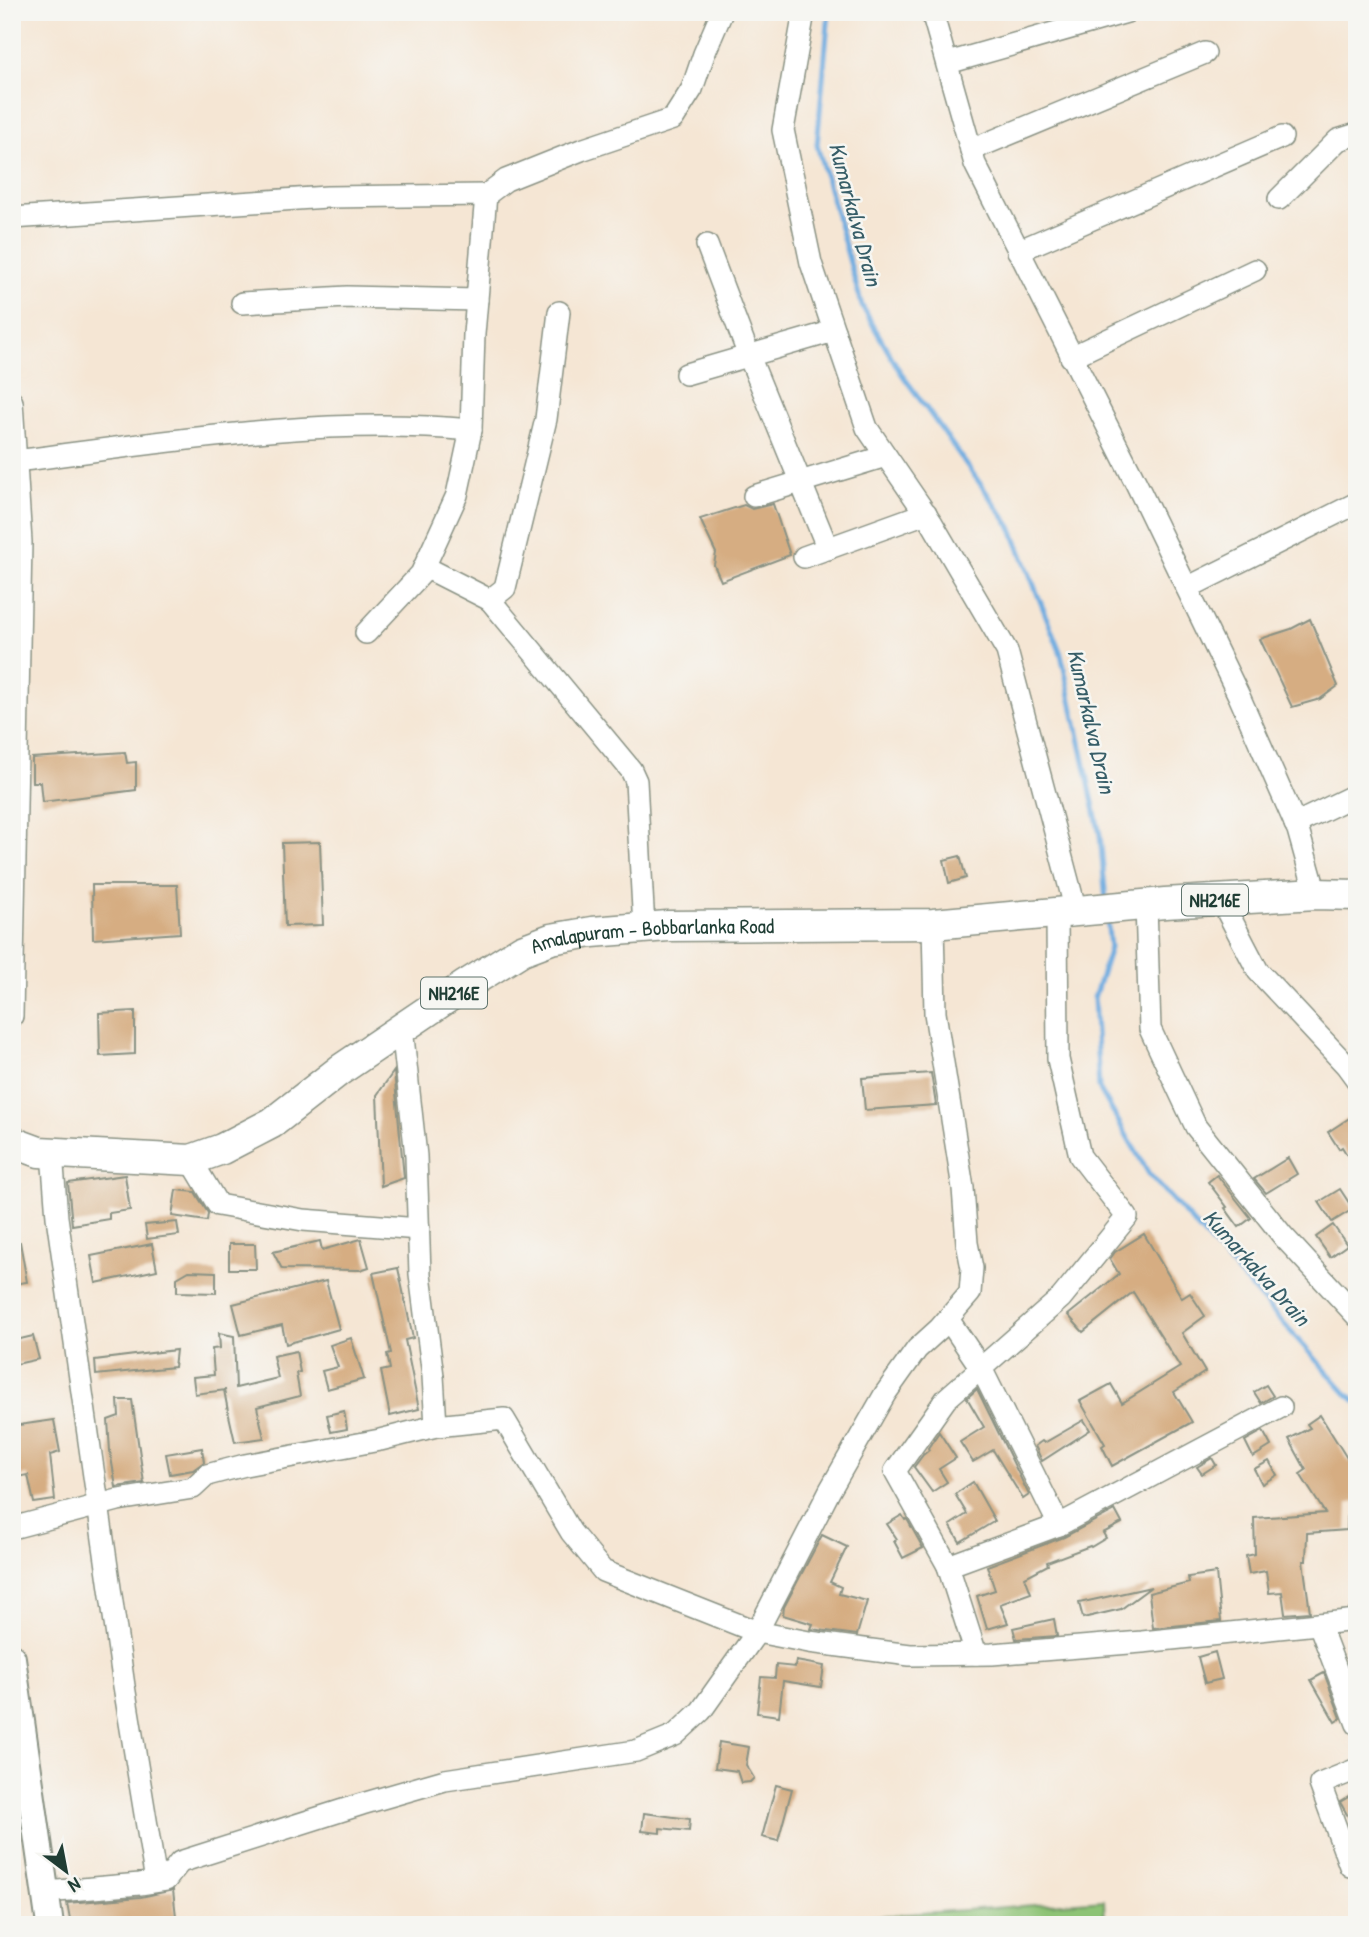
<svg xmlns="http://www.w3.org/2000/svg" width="1369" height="1937" font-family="'Patrick Hand',sans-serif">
	<rect width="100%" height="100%" fill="#f6f6f2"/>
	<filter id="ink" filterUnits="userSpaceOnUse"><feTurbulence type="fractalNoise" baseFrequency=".0143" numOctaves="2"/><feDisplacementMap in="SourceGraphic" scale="14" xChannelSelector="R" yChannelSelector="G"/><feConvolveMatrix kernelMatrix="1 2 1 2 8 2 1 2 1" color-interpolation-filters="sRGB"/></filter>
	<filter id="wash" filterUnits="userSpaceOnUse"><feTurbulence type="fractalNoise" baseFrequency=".00686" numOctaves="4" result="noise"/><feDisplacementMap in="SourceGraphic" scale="28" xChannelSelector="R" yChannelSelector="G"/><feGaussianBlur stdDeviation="1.57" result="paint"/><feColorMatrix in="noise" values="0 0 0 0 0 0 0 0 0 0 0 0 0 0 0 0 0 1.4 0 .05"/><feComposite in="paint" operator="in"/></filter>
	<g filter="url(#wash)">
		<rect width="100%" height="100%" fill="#f5e6d4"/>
		<polygon fill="#8dc375" stroke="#568054" stroke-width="2" points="1104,1900 1105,1925 756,1925"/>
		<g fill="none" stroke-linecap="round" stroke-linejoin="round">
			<g stroke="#6eace0" stroke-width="5">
				<polyline points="829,12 817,145 862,306 899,370 1011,527 1061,654 1100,835 1106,901"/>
				<polyline points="1107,917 1110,948 1094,998 1099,1088 1149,1174 1346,1393 1357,1402"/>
			</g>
		</g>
		<g id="blocks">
			<g fill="#d6ad82">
				<polygon points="773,504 790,555 721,581 714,565 716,553 700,519 744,505 752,509"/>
				<polygon points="1310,619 1338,686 1320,699 1292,707 1260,639 1291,629"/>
				<polygon points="125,752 127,763 136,762 136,790 42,802 40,782 32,782 32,758"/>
				<polygon points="320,842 323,925 285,926 282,843"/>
				<polygon points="960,856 966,878 949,883 944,860"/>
				<polygon points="92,885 177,885 180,933 93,939"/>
				<polygon points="135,1011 135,1054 100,1056 99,1013"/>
				<polygon points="394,1071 404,1178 381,1186 377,1095"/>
				<polygon points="931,1073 936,1105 865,1110 862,1078"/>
				<polygon points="1357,1113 1357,1149 1347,1155 1342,1147 1339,1149 1328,1132"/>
				<polygon points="1288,1158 1297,1174 1266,1193 1254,1179"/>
				<polygon points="125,1175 130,1210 109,1213 109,1219 72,1225 68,1183"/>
				<polygon points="1217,1175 1251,1218 1239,1227 1225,1208 1227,1207 1208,1182"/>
				<polygon points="1340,1189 1353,1209 1332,1222 1319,1202"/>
				<polygon points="176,1190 195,1192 208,1213 207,1221 172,1216"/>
				<polygon points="177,1222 179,1235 147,1239 145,1225"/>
				<polygon points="1333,1225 1347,1245 1330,1257 1316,1237"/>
				<polygon points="1144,1234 1182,1298 1190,1293 1205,1316 1182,1333 1205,1372 1174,1392 1192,1422 1112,1466 1102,1446 1105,1444 1080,1401 1111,1384 1122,1403 1180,1367 1133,1292 1083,1332 1068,1315 1119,1274 1110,1259 1115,1252"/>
				<polygon points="361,1239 369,1267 360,1270 282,1269 273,1252 320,1241 322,1250"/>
				<polygon points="12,1242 20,1242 27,1282 12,1284"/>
				<polygon points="152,1244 157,1270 96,1283 91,1256"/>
				<polygon points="229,1244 255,1244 256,1269 229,1269"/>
				<polygon points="398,1268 413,1338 405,1340 419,1409 390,1416 381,1371 390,1369 387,1354 391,1353 373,1273"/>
				<polygon points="189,1271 216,1272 216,1293 177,1292 177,1278"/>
				<polygon points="326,1281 339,1329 286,1344 282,1325 241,1335 233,1304"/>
				<polygon points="219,1333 234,1336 236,1388 278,1378 273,1356 296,1351 300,1372 296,1373 300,1396 257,1407 264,1438 235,1442 228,1411 224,1390 226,1390 195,1394 193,1377 214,1375 212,1349 220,1348"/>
				<polygon points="33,1336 39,1359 12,1365 12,1341"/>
				<polygon points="351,1338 364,1379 327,1389 322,1371 338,1367 330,1345"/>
				<polygon points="176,1350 174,1367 96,1375 95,1360"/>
				<polygon points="1266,1385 1273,1396 1261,1403 1254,1392"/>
				<polygon points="977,1389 1029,1495 1023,1499 993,1450 973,1462 960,1442 984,1427 967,1398"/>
				<polygon points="118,1400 132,1400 144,1483 116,1487 110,1451 108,1420 119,1416"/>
				<polygon points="344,1411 347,1429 331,1432 327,1415"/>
				<polygon points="1320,1415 1350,1463 1357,1459 1357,1501 1348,1504 1347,1530 1307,1533 1306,1561 1303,1561 1310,1612 1285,1614 1282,1592 1269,1593 1266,1571 1249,1574 1246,1556 1255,1554 1254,1518 1325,1513 1300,1474 1306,1470 1289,1439 1310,1428 1307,1424"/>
				<polygon points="54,1420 60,1452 50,1455 55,1500 34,1503 28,1475 12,1478 12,1426"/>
				<polygon points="1084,1420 1090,1430 1042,1461 1035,1446 1042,1441 1044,1443"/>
				<polygon points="1263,1431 1271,1446 1253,1457 1245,1441"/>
				<polygon points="939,1432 956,1458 939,1469 947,1482 932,1492 914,1467 923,1455 929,1450 928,1448"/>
				<polygon points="202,1448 204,1462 193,1470 170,1474 166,1454"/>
				<polygon points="1212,1458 1216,1465 1202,1474 1197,1467"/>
				<polygon points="1269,1461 1277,1475 1262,1484 1254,1469"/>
				<polygon points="973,1482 995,1521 960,1542 950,1525 967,1514 955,1494"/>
				<polygon points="1115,1510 1122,1523 1103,1533 1106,1538 1091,1547 1090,1546 1047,1562 1048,1565 1025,1577 1031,1593 1000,1604 1008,1623 987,1629 977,1596 995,1590 987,1566 1064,1537"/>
				<polygon points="902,1515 905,1520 907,1519 923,1548 903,1558 894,1541 897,1539 887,1524"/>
				<polygon points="822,1535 847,1547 830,1582 841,1587 839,1594 867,1601 857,1635 811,1629 813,1624 783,1615 784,1607"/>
				<polygon points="1216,1573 1221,1621 1153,1628 1149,1593 1189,1583 1188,1577"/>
				<polygon points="1151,1587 1121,1609 1083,1618 1079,1603"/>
				<polygon points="1054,1619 1057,1636 1016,1639 1013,1628"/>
				<polygon points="1215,1652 1222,1679 1205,1683 1198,1657"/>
				<polygon points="1357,1660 1357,1686 1348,1664"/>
				<polygon points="796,1661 824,1666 821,1687 783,1681 779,1716 757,1713 761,1677 775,1678 776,1665 795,1667"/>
				<polygon points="1324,1673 1341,1718 1335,1722 1311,1680"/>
				<polygon points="719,1742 749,1747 746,1765 754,1778 750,1782 741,1783 737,1771 715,1768"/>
				<polygon points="776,1785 792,1789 778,1841 762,1837"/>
				<polygon points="1357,1792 1357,1832 1340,1802"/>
				<polygon points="644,1813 690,1819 689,1831 660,1828 660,1833 642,1831"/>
				<polygon points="173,1890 177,1925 71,1925 67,1903 141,1897"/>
			</g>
		</g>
	</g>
	<g filter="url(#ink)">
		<use href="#blocks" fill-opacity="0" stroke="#8a9284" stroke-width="2"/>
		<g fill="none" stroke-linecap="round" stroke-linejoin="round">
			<g stroke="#8a9284" stroke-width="24">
				<g id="minor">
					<polyline points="804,12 783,130 811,263 867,428 932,523 1007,651 1076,911"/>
					<polyline points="932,12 975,164 1136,483 1239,696 1298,830 1316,894"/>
					<polyline points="948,63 1127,12"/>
					<polyline points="971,150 1205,53"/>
					<polyline points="486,195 506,180 581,150 673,119 692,89 704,54 722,12"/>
					<polyline points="1279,199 1338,140 1357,134"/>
					<polyline points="12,218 327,197 486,195 474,334 471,430 457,495 421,574 366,633"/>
					<polyline points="707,245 749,356 828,549"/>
					<polyline points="1018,251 1282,137"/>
					<polyline points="242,303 347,297 477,300"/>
					<polyline points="1071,357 1255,270"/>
					<polyline points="686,374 834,331"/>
					<polyline points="12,402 21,542 12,1016"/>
					<path d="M16 461C165 442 320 416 471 430"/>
					<polyline points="754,496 886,456"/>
					<polyline points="804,557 926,513"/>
					<polyline points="425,567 490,600 505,588 546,419 559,312"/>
					<polyline points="1187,588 1357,503"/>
					<polyline points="490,600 631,770 636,781 644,928"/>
					<polyline points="1295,824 1357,794"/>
					<polyline points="1221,900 1258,971 1346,1065 1357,1080"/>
					<polyline points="1146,905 1150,1029 1196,1127 1283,1236 1357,1316"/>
					<polyline points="402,1028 416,1156 420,1274 433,1376 436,1426"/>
					<polyline points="52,1153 57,1217 124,1686 156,1881"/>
					<polyline points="191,1160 218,1205 303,1220 419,1229"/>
					<polyline points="948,1319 981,1368 1059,1525 948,1566"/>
					<polyline points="1059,1525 1281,1407"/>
					<polyline points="12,1528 118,1500 193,1488 207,1475 245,1465 380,1440 436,1426 504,1419 571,1532 603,1571 757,1632 809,1642 910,1655 992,1654 1142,1642 1357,1620"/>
					<polyline points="1319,1624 1357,1724"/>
					<polyline points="976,1654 948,1566 895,1471 946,1399 1061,1298 1127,1217 1080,1156 1058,1059 1057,913"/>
					<polyline points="1350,1866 1320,1784 1357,1769"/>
					<polyline points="46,1892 140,1884 166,1880 180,1862 362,1804 445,1780 636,1751 675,1735 701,1711 757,1632 830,1490 885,1394 917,1349 939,1329 970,1293 972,1268 967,1243 963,1188 935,1013 933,924"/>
				</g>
			</g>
			<g stroke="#8a9284" stroke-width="30">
				<polyline id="major" points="12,1658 50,1925"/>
			</g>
			<g stroke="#8a9284" stroke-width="33">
				<g id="highway">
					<path id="s1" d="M12 1142 39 1152 191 1160 222 1149 272 1123 340 1070 466 985 522 950 551 939 592 932 668 926 933 924 1165 903 1316 894 1357 895"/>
				</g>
			</g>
			<use href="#minor" stroke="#fff" stroke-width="21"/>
			<use href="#major" stroke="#fff" stroke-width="26"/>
			<use href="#highway" stroke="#fff" stroke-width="30"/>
		</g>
	</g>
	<g text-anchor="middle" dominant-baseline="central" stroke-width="5" stroke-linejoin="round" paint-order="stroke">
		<g fill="#f6f6f2" stroke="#60746d" stroke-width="2">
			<rect x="1182" y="884.5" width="66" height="31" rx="5"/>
			<rect x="421" y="977.5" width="66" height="31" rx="5"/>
		</g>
		<g font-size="19" font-weight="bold" fill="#1f3d34">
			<text x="1215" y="900">NH216E</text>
			<text x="454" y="993">NH216E</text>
		</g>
		<g font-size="21" fill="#1f3d34" stroke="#f6f6f2">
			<text stroke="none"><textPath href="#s1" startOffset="707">Amalapuram - Bobbarlanka Road</textPath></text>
		</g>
		<g font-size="23" font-style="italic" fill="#375e68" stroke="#f6f6f2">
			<text transform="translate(856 214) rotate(75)">Kumarkalva Drain</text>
			<text transform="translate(1092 721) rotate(77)">Kumarkalva Drain</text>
			<text transform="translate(1257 1267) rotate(48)">Kumarkalva Drain</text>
		</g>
	</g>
	<rect width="1369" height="1937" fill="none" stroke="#f6f6f2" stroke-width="42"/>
	<g transform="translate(66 1871) rotate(148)" stroke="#f6f6f2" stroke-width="5" paint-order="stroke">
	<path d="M0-5L12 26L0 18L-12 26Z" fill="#1f3d34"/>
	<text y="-10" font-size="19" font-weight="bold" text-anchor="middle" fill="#1f3d34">N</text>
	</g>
</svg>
